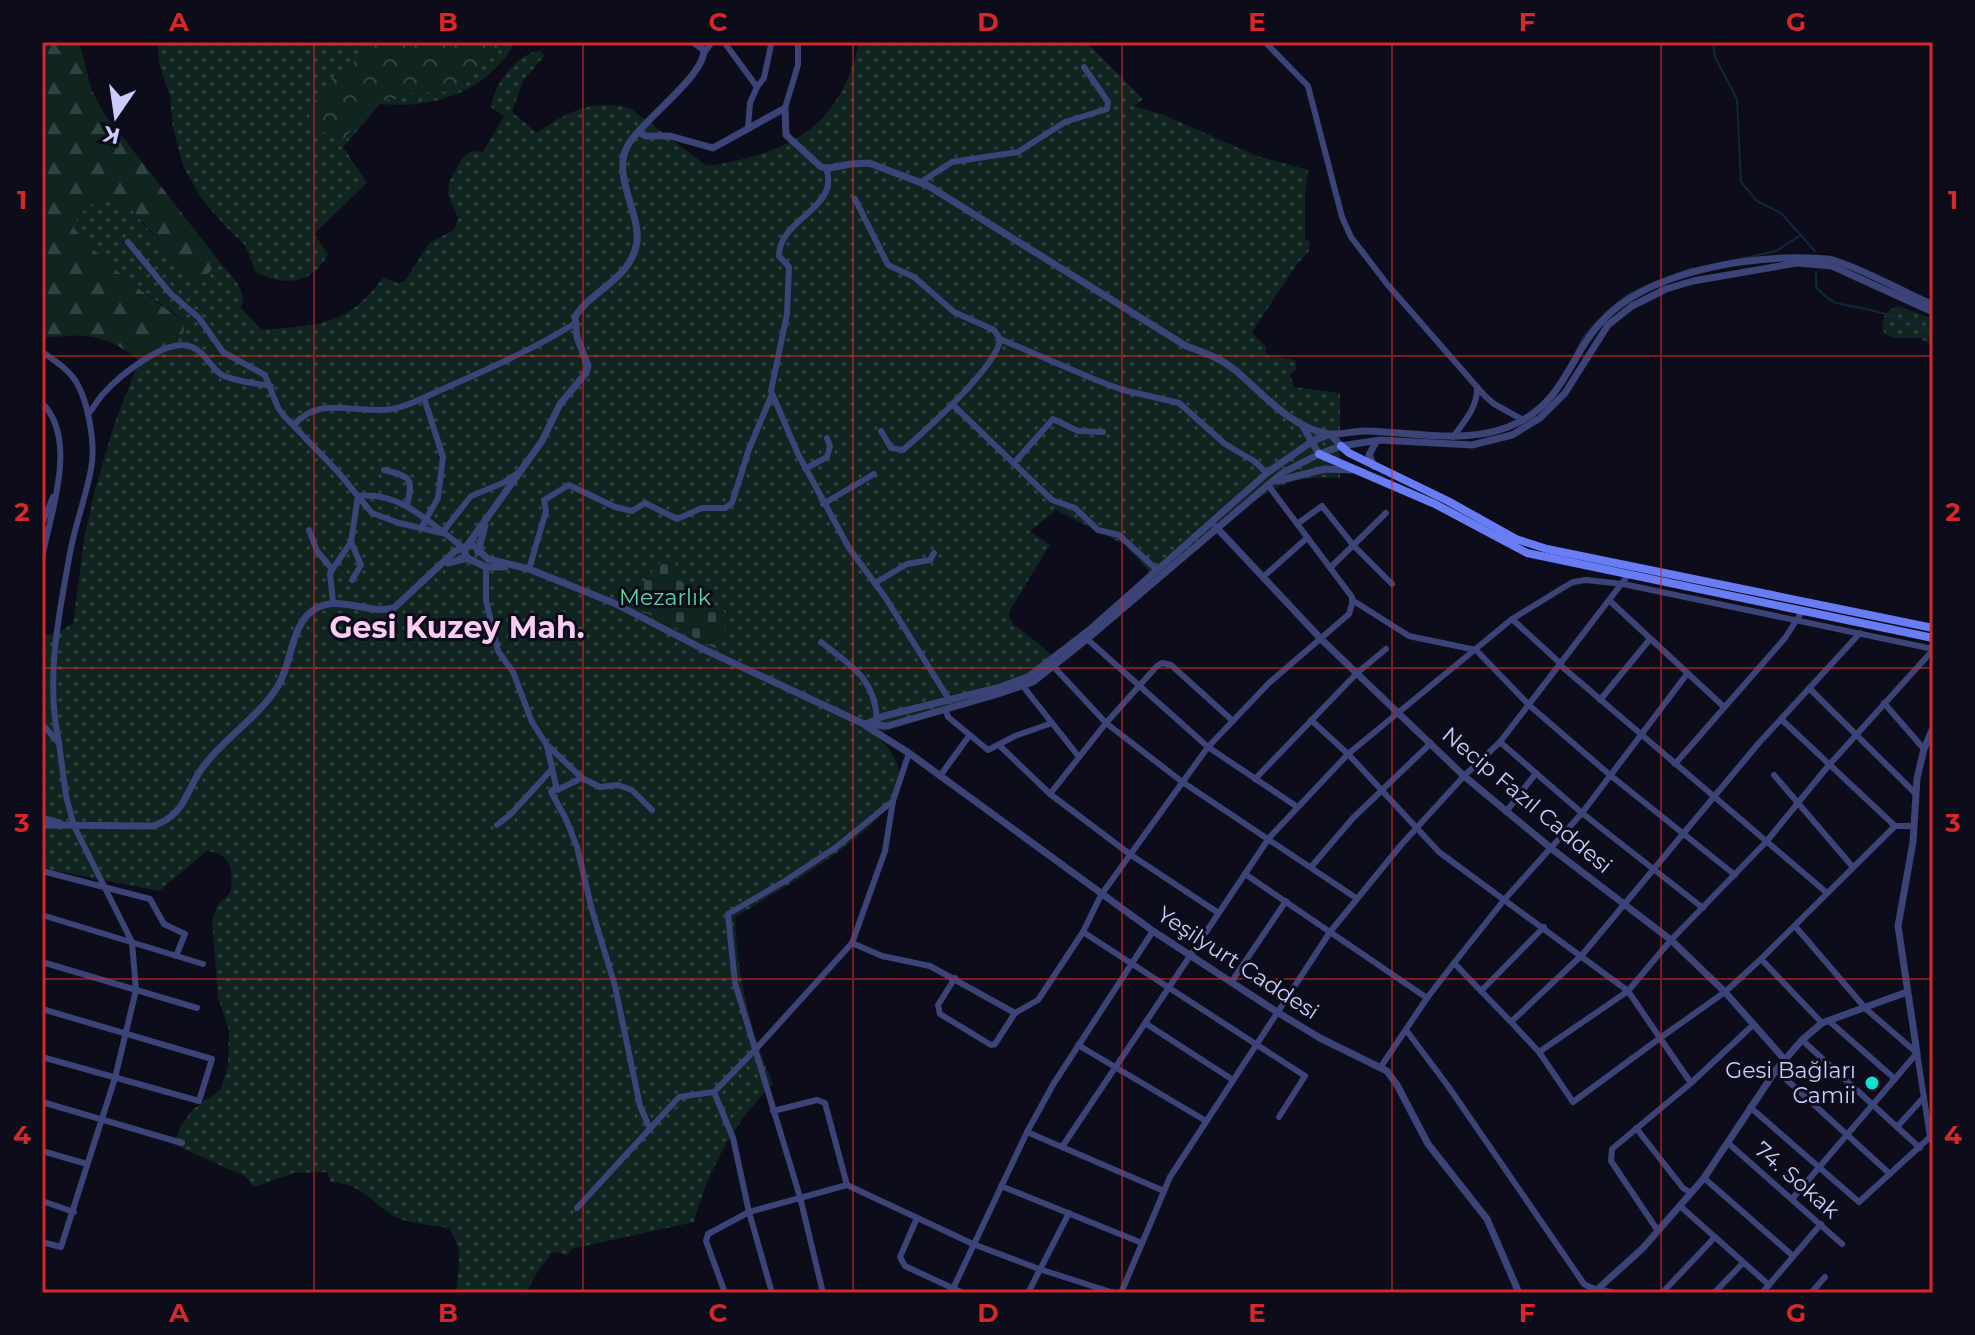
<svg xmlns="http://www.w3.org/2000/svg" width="1975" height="1335" font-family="Montserrat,sans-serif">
	<defs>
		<pattern id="grass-dots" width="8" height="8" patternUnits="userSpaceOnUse" patternTransform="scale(2)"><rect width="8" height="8" fill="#102420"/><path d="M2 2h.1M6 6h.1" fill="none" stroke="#314341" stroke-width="1.8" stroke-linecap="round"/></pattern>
		<pattern id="forest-firs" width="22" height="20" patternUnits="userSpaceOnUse" patternTransform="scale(2)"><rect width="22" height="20" fill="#102420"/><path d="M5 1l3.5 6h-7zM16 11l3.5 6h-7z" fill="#314341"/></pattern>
		<pattern id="cemetery-stones" width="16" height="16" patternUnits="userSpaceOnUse" patternTransform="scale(2)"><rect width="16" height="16" fill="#102420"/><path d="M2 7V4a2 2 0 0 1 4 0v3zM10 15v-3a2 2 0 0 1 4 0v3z" fill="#314341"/></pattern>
		<pattern id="park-crowns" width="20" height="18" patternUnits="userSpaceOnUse" patternTransform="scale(2)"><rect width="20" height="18" fill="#102420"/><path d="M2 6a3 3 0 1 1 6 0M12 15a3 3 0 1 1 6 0" fill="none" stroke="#314341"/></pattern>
	</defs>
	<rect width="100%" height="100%" fill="#0c0c1b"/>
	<g fill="url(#grass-dots)">
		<path d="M157 42H515C488 92 434 109 380 104L343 147 367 183 314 234 328 254C313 284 284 287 256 272L245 245 225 226 201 198 183 166 173 128 170 97 159 64Z"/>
		<path d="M859 42H1086L1143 99 1134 106 1164 115 1257 156 1308 170 1305 192V239L1310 242 1309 251 1297 264 1252 332 1267 348 1265 351 1267 355 1295 360 1297 369 1290 375 1294 387 1340 393V478C1323 477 1307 477 1291 482 1253 493 1191 555 1159 582L1125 545 1056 510 1030 531 1050 545 1010 610 1009 617 1013 624 1043 647 1060 665 982 702 875 734C890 748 903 764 898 787 886 832 775 893 735 917 737 975 750 1031 773 1084 733 1123 709 1168 694 1222L571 1249 568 1255 553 1252 538 1271 526 1293H456C458 1268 464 1251 449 1228 432 1225 407 1224 392 1215 368 1200 364 1185 331 1182L327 1172 294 1173 254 1187 246 1177 173 1144 181 1126 192 1110 221 1089 228 1065 229 1030 218 997 212 922 217 905 230 893C234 873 232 853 207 851L159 891 42 868V636L57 633 73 623 85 534 95 490 114 425 139 361 183 320 111 268 74 228C81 200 109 192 132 210 138 215 142 223 148 229 165 247 182 265 199 284L219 261C230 275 249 290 241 308L262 330C320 324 345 328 383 278L398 283 405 281 429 243 454 230 458 218 448 194 449 182 463 157 472 151 483 152 504 116 491 107C493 86 518 51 541 51L544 56 523 81 512 112 537 133C567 112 594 97 631 109L707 166C789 153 840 129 859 42Z"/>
		<path d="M1899 306 1933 319V346C1927 342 1922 338 1915 338 1904 337 1875 343 1884 318 1886 311 1892 308 1899 306Z"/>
	</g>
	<path fill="url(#forest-firs)" d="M42 42H79L92 91 104 113 219 261 199 284 132 210C109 195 81 198 74 228 106 266 143 292 183 321 191 344 155 353 139 361 119 343 95 333 68 336 59 336 51 338 42 337Z"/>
	<polygon fill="url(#cemetery-stones)" points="663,559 676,564 672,575 730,616 717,649 627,603"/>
	<path fill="url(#park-crowns)" d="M376 42H502L499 51 475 73 444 92 404 93 394 100 374 101 345 138 319 131 309 118C313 98 329 79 346 66 357 59 369 53 376 42Z"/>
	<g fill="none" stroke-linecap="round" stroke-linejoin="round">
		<g stroke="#0e293d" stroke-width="2">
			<polyline points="1713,42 1715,57 1737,99 1741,182 1757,201 1781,213 1815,251"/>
			<polyline points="1739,259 1776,251 1801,235"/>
			<path d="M1816 272V287C1835 308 1841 303 1866 309 1889 314 1913 323 1933 333"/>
			<polyline points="1676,274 1693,268"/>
			<polyline points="1604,314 1627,295 1656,282"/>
			<polyline points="1576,352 1584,336 1600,319"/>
		</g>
		<g stroke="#3b4377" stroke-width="6">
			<polyline points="724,42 757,87 750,103 748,127"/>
			<polyline points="854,42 859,42"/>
			<polyline points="1265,42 1308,86 1342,217 1351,237 1387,284 1484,395 1494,404 1523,420"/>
			<polyline points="704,53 712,42"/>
			<polyline points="757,87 764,78 771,45"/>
			<polyline points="785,108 798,65 798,42"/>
			<path d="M826 168C841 209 779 218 779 256L789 267 787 314 771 391 798 454 849 548 885 597 950 701"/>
			<polyline points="921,182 952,162 1018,152 1065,122 1107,109 1108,102 1084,67"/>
			<path d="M855 199 888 265 914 277 954 312 994 330 1000 339C998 366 925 431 903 450L891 448 881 431"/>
			<polyline points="128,242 170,293 199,318 223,352 265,375 278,408 285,417 338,472 372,513 399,523 442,533 471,496 503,483 518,473"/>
			<polyline points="1000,339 1096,380 1123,390 1179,403 1225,444 1254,461 1267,473"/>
			<path d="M42 352C52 359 63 365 71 375 88 394 96 445 91 469 86 497 75 525 70 553 59 614 45 680 59 742"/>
			<path d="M42 403C79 439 50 515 42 558"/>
			<polyline points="952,404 1052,500 1075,508 1098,530 1119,535 1157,570"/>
			<path d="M88 414C94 408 97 401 102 395 118 377 167 336 192 347 204 352 209 364 218 372 225 380 259 384 271 386"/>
			<path d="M294 425C320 394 357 415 392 409 410 406 426 396 443 389 488 369 532 350 574 324"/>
			<path d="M1453 437C1464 422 1478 407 1477 387"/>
			<polyline points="1014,463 1053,419 1078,431 1103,432"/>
			<polyline points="805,469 827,457 830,446 827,438"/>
			<path d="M384 470C410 476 414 478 407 505"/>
			<path d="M358 496C402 491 431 525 464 548"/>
			<polyline points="823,504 874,474"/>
			<polyline points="42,524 53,497"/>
			<polyline points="1297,524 1322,506 1354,546 1392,584"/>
			<polyline points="421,528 438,498 443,457 424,398"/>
			<polyline points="309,530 317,551 332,569"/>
			<polyline points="351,542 361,565 352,580"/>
			<polyline points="486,567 486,600 498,651 513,672 532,722 546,744 582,778 600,787 618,785 632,790 652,810"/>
			<polyline points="1330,568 1386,513"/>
			<polyline points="529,569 546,511 544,500 569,485 615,507 632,511 645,503 677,519 702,508 725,508 732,503 749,449 772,394"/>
			<polyline points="1263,577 1307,538"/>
			<polyline points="875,583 907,564 930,560 934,553"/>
			<polyline points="1352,600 1409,636 1476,650 1530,706 1610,775 1735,875"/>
			<polyline points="1610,601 1723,706"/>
			<polyline points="333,603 330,573 351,542 358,496"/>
			<polyline points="1512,619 1561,664"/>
			<polyline points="1087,639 1208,747 1296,806"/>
			<path d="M821 642C851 666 874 677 877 719"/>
			<polyline points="1560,665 1827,893"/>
			<polyline points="1053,666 1106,723 1181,781 1356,898"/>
			<polyline points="1022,685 1079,757"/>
			<polyline points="1809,688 1915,793"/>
			<polyline points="1600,700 1650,639"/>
			<polyline points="1884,703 1924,749"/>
			<polyline points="945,709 948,717 988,750 1015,736 1052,723"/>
			<polyline points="1781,719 1895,826"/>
			<polyline points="1311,720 1348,754 1439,852 1628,991 1660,1038 1573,1102 1539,1052"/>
			<polyline points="42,724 59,743 66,796 74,826 132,942 136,990 115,1078 61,1247 42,1242"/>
			<polyline points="1500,742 1582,813 1703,908"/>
			<polyline points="999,745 1050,794 1131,855 1217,912"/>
			<polyline points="547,746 557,790 582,778"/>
			<polyline points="1675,764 1785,638 1803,610"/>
			<polyline points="1774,775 1852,866"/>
			<polyline points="940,776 969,736"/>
			<polyline points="1255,779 1357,673 1386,649"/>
			<polyline points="556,787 551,792 566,819 577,847 592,910 615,986 640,1106 650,1129"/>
			<polyline points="1050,794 1106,723 1157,666 1162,663 1171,665 1233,721"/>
			<polyline points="1506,812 1536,773"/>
			<polyline points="497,825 511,814 552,769"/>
			<polyline points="1311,867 1353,818 1431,743"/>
			<polyline points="42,871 150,899 164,924 185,934 176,956"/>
			<polyline points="1245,874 1427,998 1454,963 1511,1022 1582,955 1758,744 1860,633"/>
			<polyline points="42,915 203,964"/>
			<polyline points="1083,932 1305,1076 1279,1117"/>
			<polyline points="852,943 882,956 930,966 1015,1013"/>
			<polyline points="1761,959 1822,1023"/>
			<polyline points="42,962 197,1008"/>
			<polyline points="1454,963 1504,900 1582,813 1687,674"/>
			<polyline points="955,978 938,1005 940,1014 991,1045 995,1044 1015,1013 1038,1000 1083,932 1101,895 1208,747 1269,683 1349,614 1352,604 1352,597 1268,485"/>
			<polyline points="1232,981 1286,901"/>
			<polyline points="1481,991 1544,927"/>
			<polyline points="42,1009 212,1059 199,1101 42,1057"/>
			<polyline points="1829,1021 1895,1079"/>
			<polyline points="1511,1022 1539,1052 1628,991 1671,940 1766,842 1829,765 1933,650"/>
			<polyline points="1145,1023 1233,1080"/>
			<polyline points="1754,1024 1691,1083 1660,1038 1725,992 1761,959 1895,826 1913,826"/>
			<path d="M1406 1030 1448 1086 1584 1284C1592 1290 1605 1290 1615 1293"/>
			<polyline points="1802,1040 1920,1148"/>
			<polyline points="1078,1045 1206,1121"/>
			<polyline points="1380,1068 1427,998"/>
			<polyline points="1776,1070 1890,1174"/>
			<polyline points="714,1092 733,1138 749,1212 772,1293"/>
			<polyline points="42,1102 182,1143"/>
			<polyline points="1750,1107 1859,1202 1930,1137 1917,1053 1866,1009 1795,926"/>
			<polyline points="773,1111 817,1100 825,1103 847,1185"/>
			<polyline points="1897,1127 1924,1097"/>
			<polyline points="1636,1128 1683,1188 1691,1193"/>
			<polyline points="1027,1132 1164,1191"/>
			<polyline points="1728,1143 1842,1244"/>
			<polyline points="1062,1147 1269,838 1348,754 1512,619 1561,589 1573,582 1586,580 1623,584 1933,649"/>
			<polyline points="42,1151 87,1164"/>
			<polyline points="1704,1178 1793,1256"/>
			<polyline points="1001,1186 1142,1243"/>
			<polyline points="1792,1199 1917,1053"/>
			<polyline points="42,1201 74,1212"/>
			<polyline points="1680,1206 1769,1285"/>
			<polyline points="577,1208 679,1097 714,1092 755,1050 852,943 885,851 893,801"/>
			<polyline points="917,1218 900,1257 905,1266 963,1293"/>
			<polyline points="1658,1231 1611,1161 1612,1149 1691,1083"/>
			<polyline points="725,1293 706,1241 708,1234 749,1212 847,1185 973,1244 1039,1269 1114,1293"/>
			<polyline points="823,1293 800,1197 735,983 728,914 785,881 835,848 893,801 909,753"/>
			<polyline points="837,1293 849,1293"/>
			<polyline points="951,1293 1027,1132 1054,1083 1153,931"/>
			<polyline points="1028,1293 1069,1213"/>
			<polyline points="1121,1293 1170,1177 1330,932 1401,845 1464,776 1500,742 1629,574"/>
			<polyline points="1662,1293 1715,1237"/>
			<polyline points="1714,1293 1743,1263"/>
			<polyline points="1762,1293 1821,1224"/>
			<polyline points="1811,1293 1825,1277"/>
		</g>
		<g stroke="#3b4377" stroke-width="7">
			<path d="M638 132 646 136H670L713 148 785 108 786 135 821 167 830 168 851 164 869 163 927 185 1186 346C1203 352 1220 358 1235 370 1263 393 1290 428 1329 434 1340 435 1353 431 1365 431 1417 432 1473 447 1521 421 1566 397 1571 352 1604 319 1649 272 1746 256 1809 258 1817 259 1826 258 1833 260 1866 270 1901 291 1933 305"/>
			<polyline points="1302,425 1319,454 1341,446 1380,440 1472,445 1512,435 1540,418 1565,393 1608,325 1632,306 1666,289 1693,281 1797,263 1832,266 1933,312"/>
			<polyline points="1374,466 1369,455 1376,442"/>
			<polyline points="1277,481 1325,469 1351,470"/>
			<polyline points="1216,527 1322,640 1464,776 1552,849 1671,940 1725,992 1785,1060"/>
			<polyline points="478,552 485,525"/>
			<path d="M467 558 464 550 542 441 560 404 586 373 588 366 577 337 575 317C591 290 633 278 637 241 640 212 611 174 628 145 642 120 704 77 704 50L693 42"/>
			<polyline points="448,563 467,558 486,567 505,567"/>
			<polyline points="866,724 884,716 997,688 1028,677 1088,631 1267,473 1311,442 1330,434 1341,446"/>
			<polyline points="866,726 909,753 1153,931 1277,1012 1320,1038 1387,1071 1397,1085 1428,1144 1487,1219 1519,1293"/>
			<polyline points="42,818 60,823"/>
			<path d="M42 825 153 826C187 814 184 792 203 767 225 737 259 717 278 686 292 663 291 623 315 609 339 594 368 615 394 608L455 551 473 545 488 559 529 569 614 603 701 648 864 724 887 726 998 694 1033 682 1087 639 1268 485 1284 472 1319 454"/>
			<polyline points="1917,1053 1898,926 1913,842 1917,778 1924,749 1933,728"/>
			<polyline points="1600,1287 1643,1248 1704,1178 1776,1070 1802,1040 1822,1023 1907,992"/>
		</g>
		<g stroke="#687df4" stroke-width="8">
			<polyline points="1341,446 1349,453 1448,501 1516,539 1547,549 1933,628"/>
			<polyline points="1319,454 1435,504 1527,553 1933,638"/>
		</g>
	</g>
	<path fill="none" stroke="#d62828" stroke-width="2" stroke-opacity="0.55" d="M314 42V1293M583 42V1293M853 42V1293M1122 42V1293M1392 42V1293M1661 42V1293M42 356H1933M42 668H1933M42 979H1933"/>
	<circle fill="#10e1d1" stroke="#0c0c1b" stroke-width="3" cx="1872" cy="1083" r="8"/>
	<g text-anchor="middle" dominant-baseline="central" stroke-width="6" stroke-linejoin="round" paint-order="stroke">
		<g font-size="22" fill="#5dd4a2" stroke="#0c0c1b">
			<text x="665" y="597">Mezarlık</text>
		</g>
		<g font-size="22" fill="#cacdfb" stroke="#0c0c1b">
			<text transform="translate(1527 800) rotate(40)">Necip Fazıl Caddesi</text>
			<text transform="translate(1238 963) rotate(33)">Yeşilyurt Caddesi</text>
			<text transform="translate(1797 1180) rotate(41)">74. Sokak</text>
		</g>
		<g font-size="22" fill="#cacdfb" stroke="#0c0c1b" text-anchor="end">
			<text x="1856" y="1070">Gesi Bağları<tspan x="1856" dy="25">Camii</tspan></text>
		</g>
		<g font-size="30" font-weight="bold" fill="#fbccf2" stroke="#0c0c1b">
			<text x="457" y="627">Gesi Kuzey Mah.</text>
		</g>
	</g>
	<rect width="1975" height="1335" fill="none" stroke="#0c0c1b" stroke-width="88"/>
	<g transform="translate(116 116) rotate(193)" stroke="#0c0c1b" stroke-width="6" paint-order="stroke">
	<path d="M0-6L14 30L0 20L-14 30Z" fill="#cacdfb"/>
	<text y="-12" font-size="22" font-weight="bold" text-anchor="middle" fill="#cacdfb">K</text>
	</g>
	<rect x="44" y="44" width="1887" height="1247" fill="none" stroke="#d62828" stroke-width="3"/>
	<g font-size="26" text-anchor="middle" font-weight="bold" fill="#d62828">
		<text x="179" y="31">A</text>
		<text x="448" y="31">B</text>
		<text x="718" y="31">C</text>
		<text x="988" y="31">D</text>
		<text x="1257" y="31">E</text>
		<text x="1527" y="31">F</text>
		<text x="1796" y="31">G</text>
		<text x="22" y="209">1</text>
		<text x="1953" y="209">1</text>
		<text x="22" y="521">2</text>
		<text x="1953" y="521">2</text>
		<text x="22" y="832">3</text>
		<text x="1953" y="832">3</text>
		<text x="22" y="1144">4</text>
		<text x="1953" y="1144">4</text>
		<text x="179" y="1322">A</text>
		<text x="448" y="1322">B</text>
		<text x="718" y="1322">C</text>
		<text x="988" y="1322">D</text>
		<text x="1257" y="1322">E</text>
		<text x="1527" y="1322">F</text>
		<text x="1796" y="1322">G</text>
	</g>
</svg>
